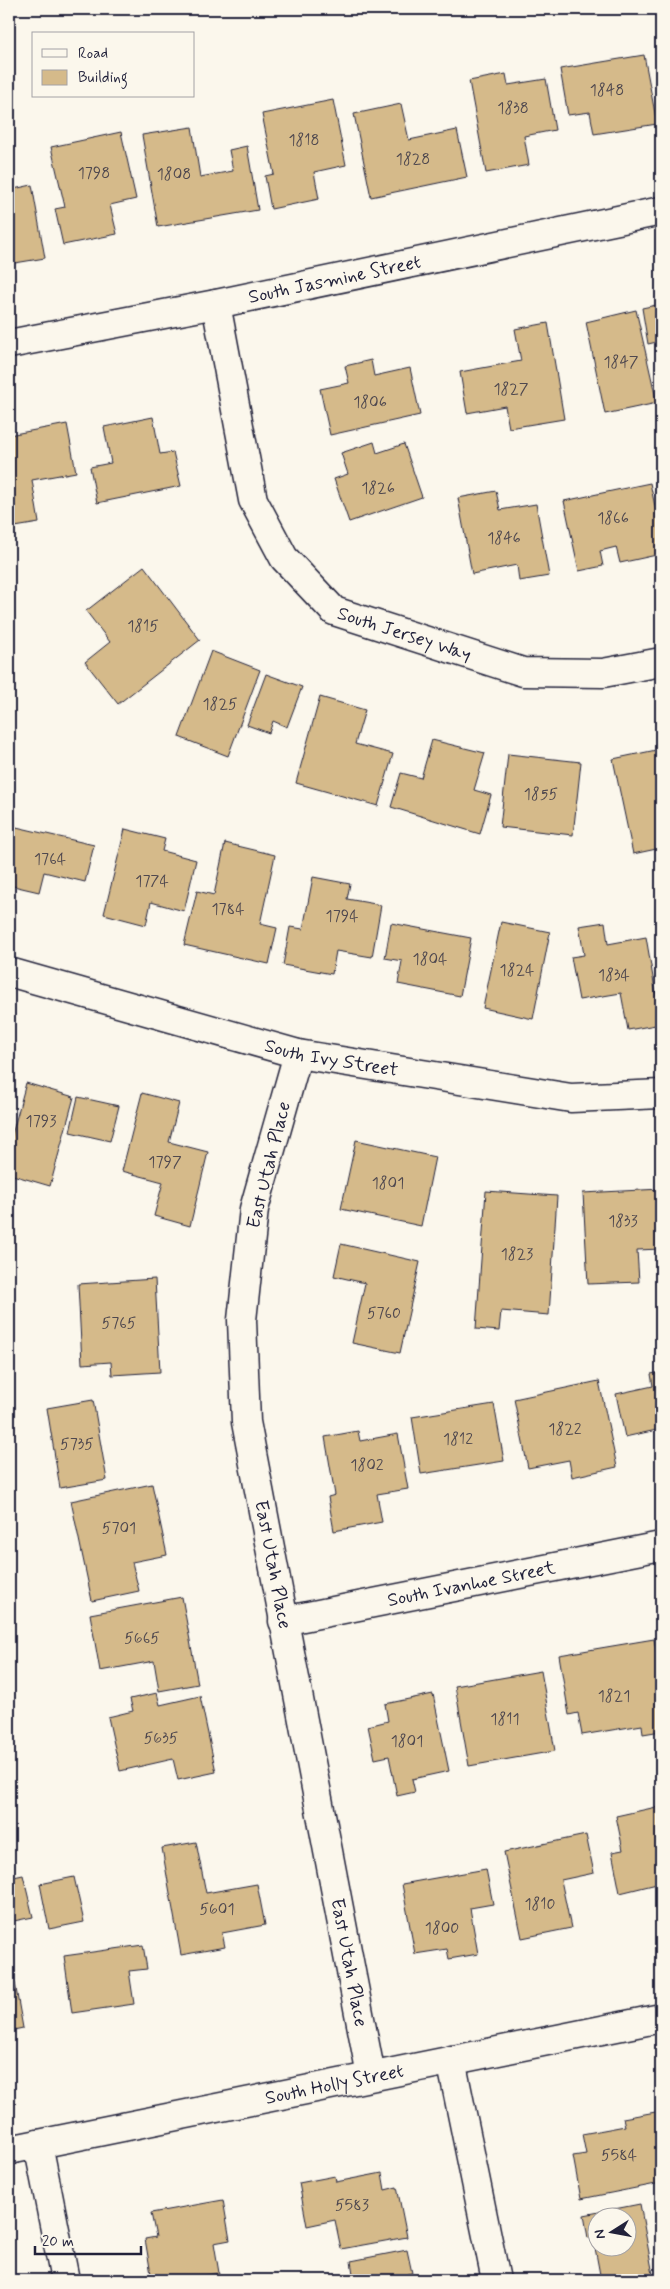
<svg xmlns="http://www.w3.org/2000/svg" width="670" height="2289" font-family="Mynerve,sans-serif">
	<rect width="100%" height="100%" fill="#fbf7ec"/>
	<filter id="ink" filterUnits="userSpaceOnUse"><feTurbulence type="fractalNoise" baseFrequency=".02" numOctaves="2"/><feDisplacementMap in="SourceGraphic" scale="10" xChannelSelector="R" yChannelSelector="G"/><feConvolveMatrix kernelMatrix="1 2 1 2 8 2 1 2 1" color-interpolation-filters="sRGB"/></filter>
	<g filter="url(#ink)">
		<g fill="#d5ba8a" stroke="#22223b" fill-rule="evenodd">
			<polygon points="644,55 657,124 594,134 590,112 568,115 560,69"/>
			<polygon points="506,74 508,85 546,79 555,130 524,136 529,165 486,173 469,81"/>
			<polygon points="333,100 346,165 314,172 319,199 271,209 265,176 274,174 262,114"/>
			<polygon points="401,104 409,140 457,130 467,177 371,197 354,114"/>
			<polygon points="192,127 200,177 233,171 229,150 247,146 258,210 158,227 142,135"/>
			<polygon points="121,132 136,199 110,205 117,234 63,245 55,209 65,207 51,147"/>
			<polygon points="32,185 45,258 9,264 9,190"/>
			<polygon points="661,304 661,341 648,344 642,308"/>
			<polygon points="636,310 657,403 605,414 586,322"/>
			<polygon points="548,323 564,419 509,428 505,406 467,413 460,372 521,361 515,329"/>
			<polygon points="371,360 374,376 410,368 420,415 330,435 320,389 349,383 345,366"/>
			<polygon points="153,417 160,454 173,452 181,486 97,503 90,467 111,463 104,427"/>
			<polygon points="67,424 76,472 32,480 39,523 9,528 9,435"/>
			<polygon points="374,442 377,453 404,444 422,497 349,522 334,479 348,474 341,453"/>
			<polygon points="650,483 661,534 661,554 620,563 616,547 600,551 603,566 579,571 564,501"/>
			<polygon points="496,491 500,510 536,504 549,576 519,581 517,565 472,574 458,498"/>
			<polygon points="144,566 200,640 118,704 85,662 110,642 86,611"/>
			<polygon points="211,651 260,670 228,756 179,737"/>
			<polygon points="266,674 302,687 287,727 273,721 269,733 247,725"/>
			<polygon points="320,697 365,710 355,744 393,754 378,806 296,783"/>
			<polygon points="432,740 485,753 474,790 491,795 480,834 391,807 401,773 421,778"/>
			<polygon points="661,749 661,848 633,854 613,759"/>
			<polygon points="508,754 581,762 573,835 500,827"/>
			<polygon points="12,826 94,845 85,882 44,872 39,892 9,885 9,839"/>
			<polygon points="125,829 165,839 162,851 196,860 184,911 151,902 146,925 104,914"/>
			<polygon points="225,843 275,855 260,924 277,928 269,964 184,945 197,891 214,895"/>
			<polygon points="313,877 350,884 347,899 381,905 372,957 336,951 332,974 283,965 290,927 303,929"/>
			<polygon points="501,922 550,932 533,1019 483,1008"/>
			<polygon points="605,922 608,944 646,937 661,1024 628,1030 621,993 579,1000 571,957 584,955 579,926"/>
			<polygon points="391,923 471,938 460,996 398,984 402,961 385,958"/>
			<polygon points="26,1083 74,1097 50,1186 9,1174 9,1146"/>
			<polygon points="142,1093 179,1103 169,1142 208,1152 190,1226 154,1216 163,1182 122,1171"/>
			<polygon points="78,1097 119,1106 110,1141 70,1132"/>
			<polygon points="356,1140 435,1157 421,1226 341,1209"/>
			<polygon points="661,1189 661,1249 637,1250 639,1282 588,1284 583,1193"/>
			<polygon points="486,1191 557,1196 549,1315 501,1311 499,1331 476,1329"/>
			<polygon points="341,1244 420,1262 400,1353 352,1343 365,1283 334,1276"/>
			<polygon points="155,1279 160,1372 112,1375 111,1362 82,1364 78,1284"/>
			<polygon points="661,1372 661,1429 625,1437 616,1394 653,1386 651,1374"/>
			<polygon points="599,1381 617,1467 572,1477 569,1460 528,1468 514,1399"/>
			<polygon points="93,1400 107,1480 60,1488 47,1408"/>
			<polygon points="494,1404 504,1461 421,1474 412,1417"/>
			<polygon points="358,1431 360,1441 398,1434 408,1489 377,1494 382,1522 334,1531 328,1497 335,1495 325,1437"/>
			<polygon points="152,1484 167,1555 132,1562 139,1591 92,1601 71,1501"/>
			<polygon points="182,1597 198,1684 159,1691 154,1661 100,1671 90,1614"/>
			<polygon points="654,1639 661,1679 661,1731 643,1734 642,1725 582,1735 578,1713 569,1715 559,1655"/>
			<polygon points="541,1671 555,1751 469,1766 455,1686"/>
			<polygon points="157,1693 160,1705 200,1696 216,1772 178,1780 173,1759 120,1771 108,1717 133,1711 130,1699"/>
			<polygon points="433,1694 449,1771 412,1779 415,1792 397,1796 389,1756 375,1759 368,1726 388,1721 385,1704"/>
			<polygon points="661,1806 661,1864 657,1865 661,1883 620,1893 612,1852 623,1850 616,1816"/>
			<polygon points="586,1835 594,1873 561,1880 571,1928 522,1938 504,1852"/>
			<polygon points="196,1842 206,1893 257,1884 265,1925 222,1933 225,1947 181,1955 162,1848"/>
			<polygon points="486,1869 493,1904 470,1908 478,1954 449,1959 447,1949 415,1954 402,1884"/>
			<polygon points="23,1875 33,1917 9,1922 9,1878"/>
			<polygon points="74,1877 84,1922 49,1929 40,1884"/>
			<polygon points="143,1945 147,1969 129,1971 134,2004 72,2013 64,1956"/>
			<polygon points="15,1983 23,2028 9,2031 9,1984"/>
			<polygon points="661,2111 661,2152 658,2153 661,2183 581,2199 573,2156 586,2154 582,2134 625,2126 623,2118"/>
			<polygon points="382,2173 385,2190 397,2187 407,2237 341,2249 335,2220 307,2226 299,2183 335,2176 336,2182"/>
			<polygon points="223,2200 230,2240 214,2243 219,2273 179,2280 152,2280 145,2239 156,2237 151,2213"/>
			<path d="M640 2204 654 2280H601L593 2237 588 2238 584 2215ZM598 2216H628V2246H598Z"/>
			<polygon points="407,2250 412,2273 407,2274 408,2280 354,2280 351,2261"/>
		</g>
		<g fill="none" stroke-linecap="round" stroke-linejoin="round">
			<g stroke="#22223b" stroke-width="31">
				<g id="street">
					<path id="s1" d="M216 304 253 500 284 558 334 611 523 672 603 673 661 662"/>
					<path id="s2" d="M9 344 216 304 661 211"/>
					<path id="s3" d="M9 972 298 1054 571 1098 661 1094"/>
					<path id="s4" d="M298 1054 254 1209 242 1320 246 1422 371 2076"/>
					<path id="s5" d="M283 1621 661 1546"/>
					<polyline points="451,2060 496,2280"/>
					<polyline points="38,2144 65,2280"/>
				</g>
			</g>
			<g stroke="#22223b" stroke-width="31">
				<g id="secondary">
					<path id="s6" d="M9 2150 661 2018"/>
				</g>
			</g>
			<use href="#street" stroke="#fbf7ec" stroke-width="28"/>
			<use href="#secondary" stroke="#fbf7ec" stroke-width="28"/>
		</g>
	</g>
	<g text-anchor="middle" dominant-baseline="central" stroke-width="4.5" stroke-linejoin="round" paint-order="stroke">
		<g font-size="16" fill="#4f484f">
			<text x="607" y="90">1848</text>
			<text x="513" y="108">1838</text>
			<text x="304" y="140">1818</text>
			<text x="413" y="159">1828</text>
			<text x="94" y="173">1798</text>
			<text x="174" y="174">1808</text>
			<text x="621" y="362">1847</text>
			<text x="511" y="389">1827</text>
			<text x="370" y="402">1806</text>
			<text x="378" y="488">1826</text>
			<text x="613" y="518">1866</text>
			<text x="504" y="538">1846</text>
			<text x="143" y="626">1815</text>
			<text x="220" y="704">1825</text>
			<text x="541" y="794">1855</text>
			<text x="50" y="859">1764</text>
			<text x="152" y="881">1774</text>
			<text x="228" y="909">1784</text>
			<text x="342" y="916">1794</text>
			<text x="430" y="959">1804</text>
			<text x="517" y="970">1824</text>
			<text x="614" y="975">1834</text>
			<text x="41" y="1121">1793</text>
			<text x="165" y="1162">1797</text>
			<text x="388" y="1183">1801</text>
			<text x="623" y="1221">1833</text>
			<text x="517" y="1254">1823</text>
			<text x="384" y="1313">5760</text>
			<text x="119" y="1323">5765</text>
			<text x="565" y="1429">1822</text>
			<text x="458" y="1439">1812</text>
			<text x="77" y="1444">5735</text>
			<text x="367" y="1465">1802</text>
			<text x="119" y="1528">5701</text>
			<text x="142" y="1638">5665</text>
			<text x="614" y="1696">1821</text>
			<text x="505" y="1719">1811</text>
			<text x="161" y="1738">5635</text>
			<text x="407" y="1741">1801</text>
			<text x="540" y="1904">1810</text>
			<text x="217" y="1909">5601</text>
			<text x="442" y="1928">1800</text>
			<text x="619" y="2155">5584</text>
			<text x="352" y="2205">5583</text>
		</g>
		<g font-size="19" fill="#22223b" stroke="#fbf7ec">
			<text stroke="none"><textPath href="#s2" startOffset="332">South Jasmine Street</textPath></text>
			<text stroke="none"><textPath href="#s1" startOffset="412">South Jersey Way</textPath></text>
			<text stroke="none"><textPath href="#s3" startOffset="334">South Ivy Street</textPath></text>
			<text transform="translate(269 1165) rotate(-76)">East Utah Place</text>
			<text stroke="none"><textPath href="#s4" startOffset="520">East Utah Place</textPath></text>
			<text stroke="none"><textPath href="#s5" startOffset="192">South Ivanhoe Street</textPath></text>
			<text stroke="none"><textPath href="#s4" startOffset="925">East Utah Place</textPath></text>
			<text stroke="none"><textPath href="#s6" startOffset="332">South Holly Street</textPath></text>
		</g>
	</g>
	<rect width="670" height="2289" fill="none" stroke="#fbf7ec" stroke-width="30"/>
	<rect x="15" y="15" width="640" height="2259" fill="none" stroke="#22223b" stroke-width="2" filter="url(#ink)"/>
	<rect x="32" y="32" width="162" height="65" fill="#fbf7ec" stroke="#a4a2a5"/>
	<rect x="42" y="49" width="25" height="8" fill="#fbf7ec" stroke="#a4a2a5"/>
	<text x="78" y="58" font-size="15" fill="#22223b">Road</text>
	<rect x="42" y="70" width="25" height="15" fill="#d5ba8a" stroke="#a4a2a5"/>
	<text x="78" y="82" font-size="15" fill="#22223b">Building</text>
	<g transform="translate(612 2232) rotate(259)"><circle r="24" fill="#fbf7ec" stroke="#a4a2a5"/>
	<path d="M0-4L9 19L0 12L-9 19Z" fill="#22223b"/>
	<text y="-8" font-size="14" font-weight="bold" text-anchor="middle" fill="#22223b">N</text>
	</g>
	<path d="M35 2246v8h106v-8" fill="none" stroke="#22223b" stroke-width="2.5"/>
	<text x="42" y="2246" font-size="15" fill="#22223b" stroke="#fbf7ec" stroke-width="4" paint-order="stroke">20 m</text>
</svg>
